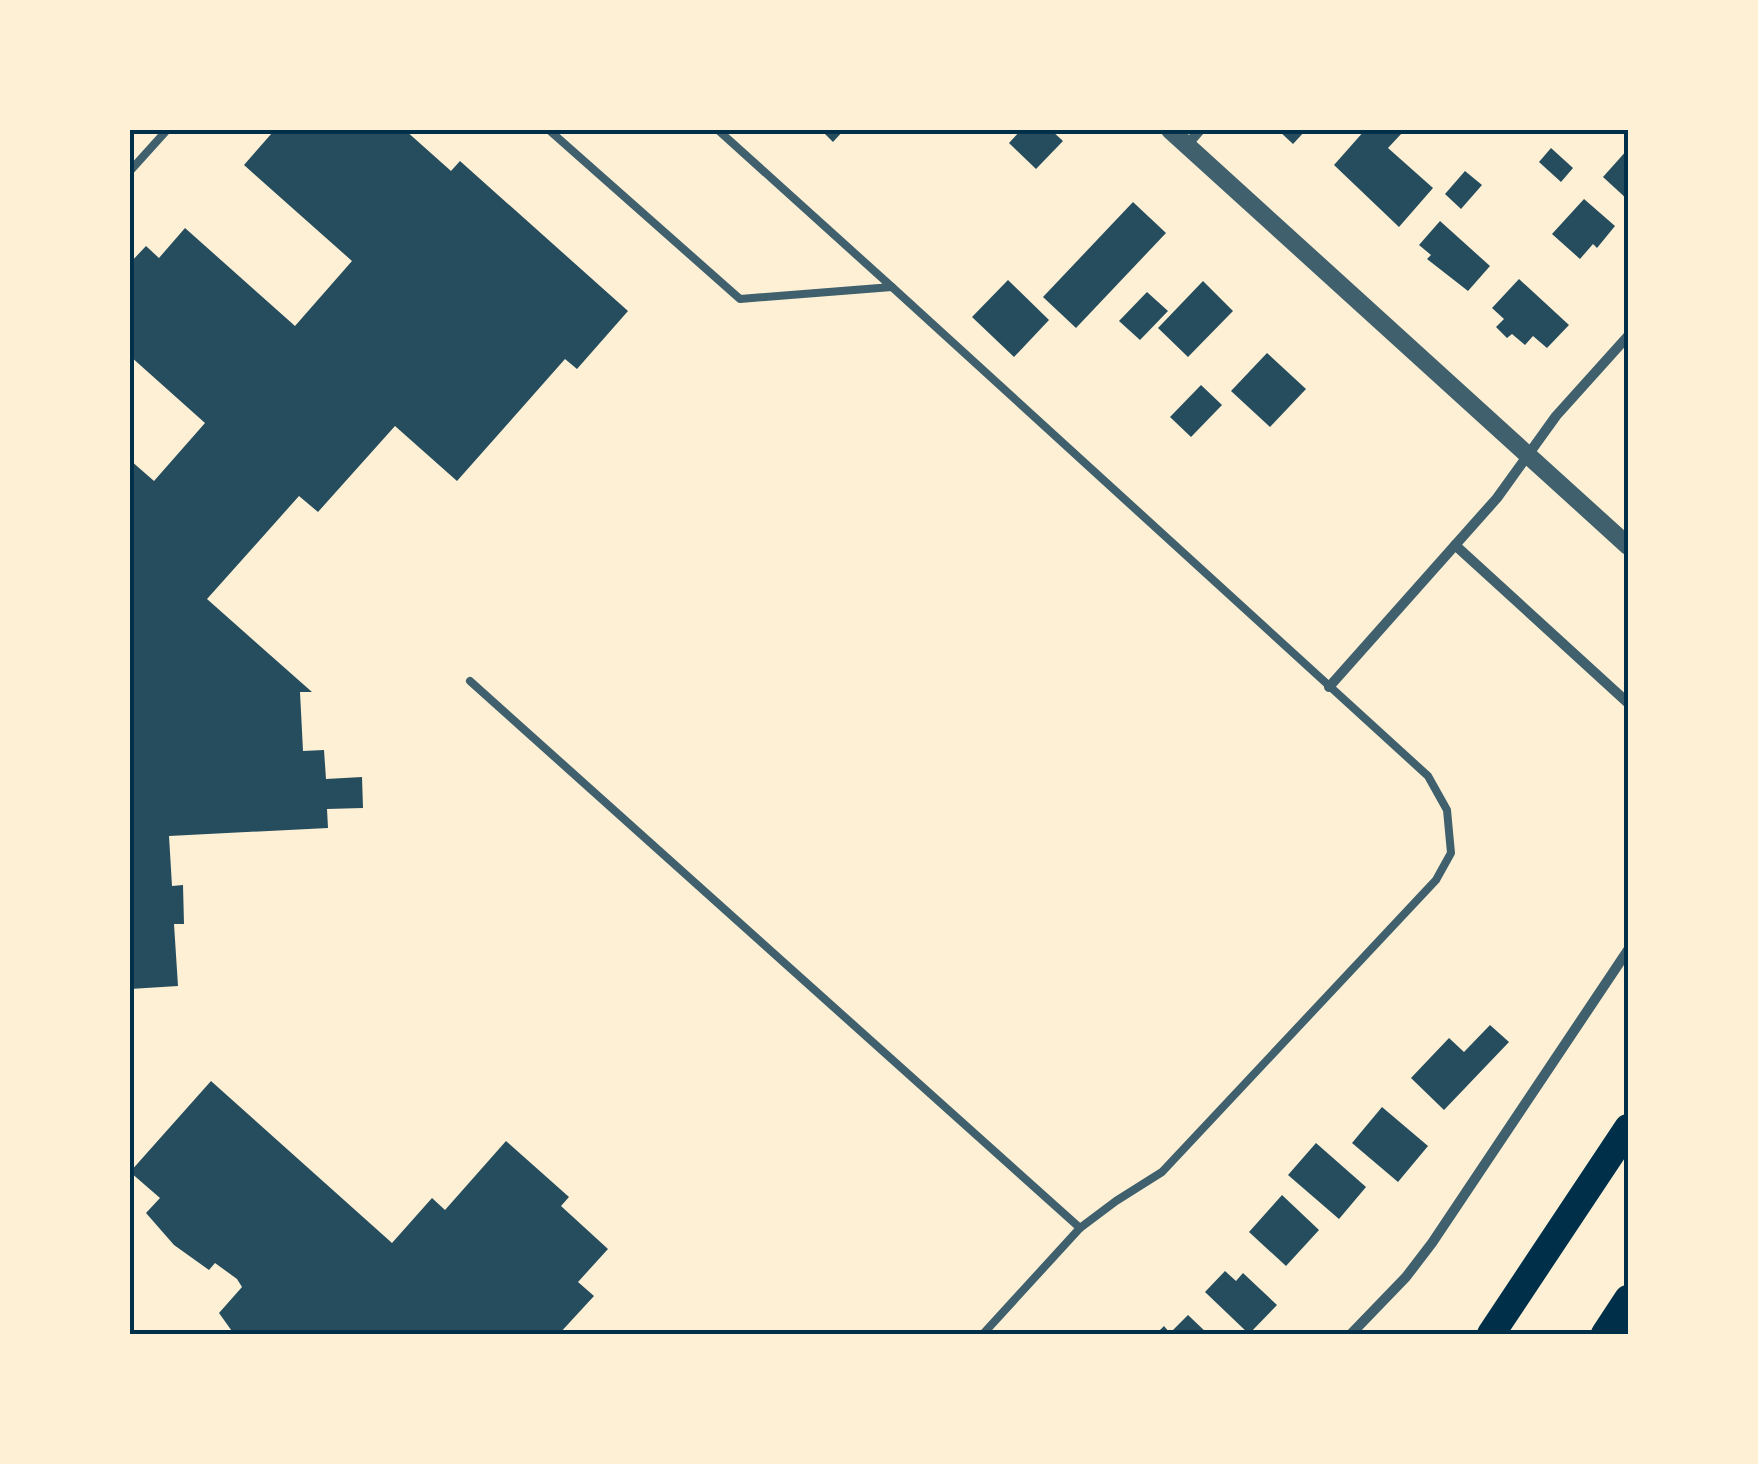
<svg xmlns="http://www.w3.org/2000/svg" width="1758" height="1464" font-family="'DejaVu Sans',sans-serif">
	<rect width="100%" height="100%" fill="#fdf0d5"/>
	<g fill="#264d5e">
		<polygon points="269,130 405,130 451,171 460,161 628,311 577,369 565,359 457,481 395,426 318,512 299,496 207,599 312,692 300,692 303,751 324,750 326,779 362,777 363,808 327,809 328,828 169,836 172,886 183,885 184,924 174,924 178,986 130,989 130,460 154,481 205,423 130,356 130,263 146,246 159,258 185,228 295,326 352,261 244,165 272,133"/>
		<polygon points="821,130 844,130 833,142"/>
		<polygon points="1021,130 1051,130 1063,141 1036,169 1009,143"/>
		<polygon points="1278,130 1306,130 1293,144"/>
		<polygon points="1365,130 1398,130 1402,133 1388,148 1433,188 1399,227 1334,165"/>
		<polygon points="1551,148 1573,168 1561,182 1539,162"/>
		<polygon points="1628,149 1628,200 1603,177"/>
		<polygon points="1465,171 1482,185 1461,209 1445,194"/>
		<polygon points="1584,199 1615,226 1597,248 1593,244 1580,259 1552,234"/>
		<polygon points="1133,202 1166,233 1076,328 1043,297"/>
		<polygon points="1440,221 1490,266 1468,291 1427,259 1431,255 1419,245"/>
		<polygon points="1519,279 1569,325 1547,348 1533,336 1525,345 1512,334 1507,338 1496,327 1504,319 1492,308"/>
		<polygon points="1008,280 1049,320 1014,357 972,317"/>
		<polygon points="1203,281 1233,311 1188,357 1158,328"/>
		<polygon points="1147,292 1168,311 1140,340 1119,321"/>
		<polygon points="1267,353 1306,389 1270,427 1231,391"/>
		<polygon points="1201,385 1222,405 1191,437 1170,417"/>
		<polygon points="1490,1025 1509,1042 1444,1110 1411,1078 1449,1038 1464,1052"/>
		<polygon points="211,1081 392,1243 432,1198 445,1210 506,1141 569,1197 561,1206 608,1249 578,1282 594,1296 559,1334 234,1334 219,1313 242,1287 237,1279 215,1263 209,1270 174,1245 146,1213 160,1198 130,1172"/>
		<polygon points="1382,1107 1428,1146 1398,1182 1352,1143"/>
		<polygon points="1316,1143 1366,1187 1339,1219 1288,1175"/>
		<polygon points="1282,1195 1319,1230 1286,1266 1249,1232"/>
		<polygon points="1225,1271 1236,1281 1243,1273 1277,1305 1249,1334 1205,1292"/>
		<polygon points="1188,1315 1208,1334 1156,1334 1164,1326 1170,1333"/>
	</g>
	<g fill="none" stroke-linecap="round" stroke-linejoin="round">
		<g stroke="#3f606c" stroke-width="8">
			<polyline points="549,130 740,299 892,287 718,130"/>
			<polyline points="130,171 167,130"/>
			<polyline points="892,287 1428,776 1447,810 1451,853 1436,880 1162,1172 1116,1201 1080,1228 983,1334"/>
			<polyline points="470,681 1080,1228"/>
		</g>
		<g stroke="#3f606c" stroke-width="10">
			<polyline points="1187,145 1200,130"/>
			<polyline points="1455,545 1628,703"/>
			<polyline points="1329,687 1497,498 1556,416 1628,336"/>
			<polyline points="1351,1334 1406,1277 1432,1243 1628,950"/>
		</g>
		<polyline stroke="#3f606c" stroke-width="18" points="1170,130 1628,546"/>
		<g stroke="#003049" stroke-width="28">
			<polyline points="1491,1334 1628,1128"/>
			<polyline points="1605,1334 1628,1299"/>
		</g>
	</g>
	<rect width="1758" height="1464" fill="none" stroke="#fdf0d5" stroke-width="265"/>
	<rect x="132" y="132" width="1494" height="1200" fill="none" stroke="#003049" stroke-width="4"/>
</svg>
